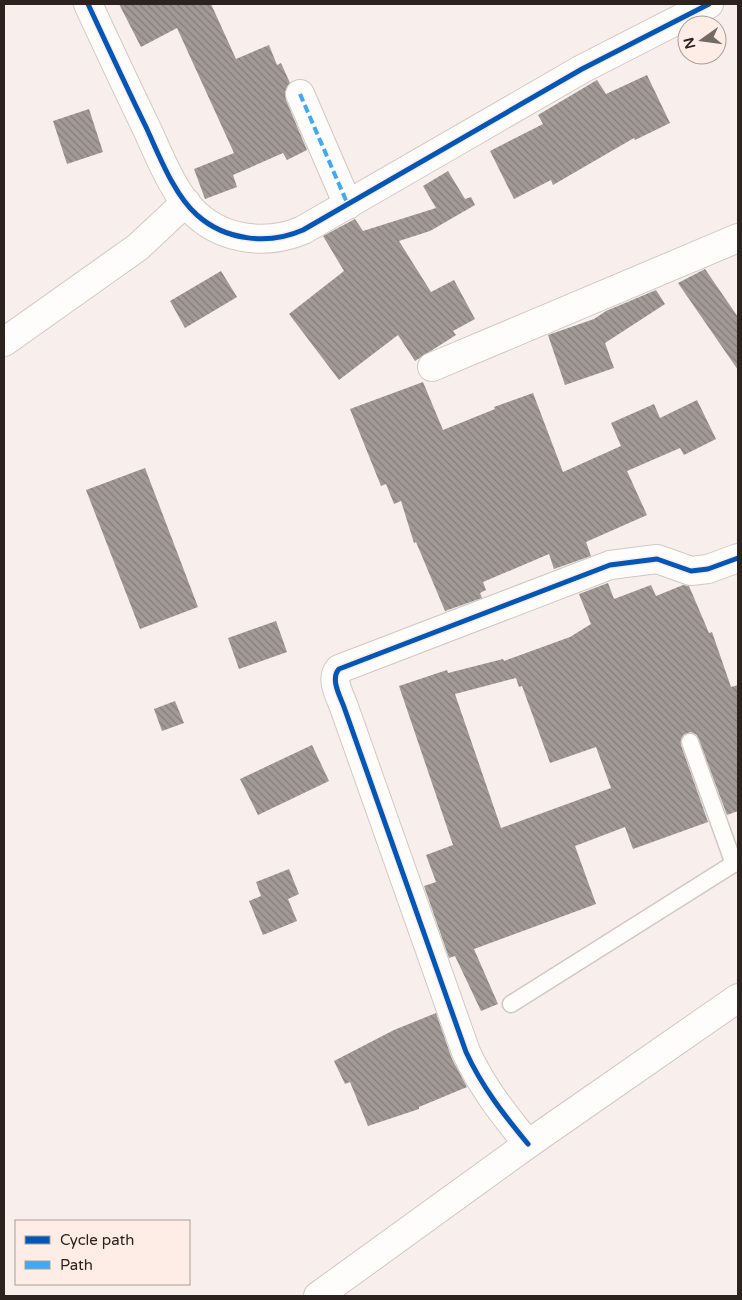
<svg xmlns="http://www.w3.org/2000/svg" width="742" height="1300" font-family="'Varela Round',sans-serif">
	<defs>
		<pattern id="building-back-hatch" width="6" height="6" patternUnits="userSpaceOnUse" patternTransform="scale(1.25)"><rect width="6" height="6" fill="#a29a96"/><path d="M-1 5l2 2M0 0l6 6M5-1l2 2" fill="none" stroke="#847d7a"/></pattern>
	</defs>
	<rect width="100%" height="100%" fill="#f8efec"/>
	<g fill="url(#building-back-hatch)" fill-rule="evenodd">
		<polygon points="119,4 211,4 236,59 269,45 277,65 281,63 290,83 285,92 286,100 307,150 287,160 283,153 233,175 237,187 205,199 194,169 234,153 177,28 141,47"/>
		<polygon points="647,75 670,123 635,140 634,138 553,185 551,180 514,199 490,151 543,124 538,115 597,80 606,94"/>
		<polygon points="89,109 103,152 67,164 53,121"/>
		<polygon points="448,171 465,199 471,197 475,205 430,231 399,241 431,292 454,280 475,319 453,331 456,335 415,361 398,335 339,380 289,314 344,271 323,236 355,219 363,231 436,208 423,186"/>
		<polygon points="705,269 738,317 738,370 678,283"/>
		<polygon points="221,271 237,297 185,328 170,301"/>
		<polygon points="656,290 665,304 605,343 614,368 565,385 548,335 594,319 606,311"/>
		<polygon points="423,382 443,430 495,409 494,407 533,393 563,472 621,446 611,423 654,404 660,418 697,400 716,439 684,455 680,448 627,471 647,515 586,542 591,556 554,569 549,554 483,582 486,590 480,593 482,598 445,611 416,542 414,543 401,501 394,504 386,484 381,486 350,409"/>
		<polygon points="145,468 198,607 140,629 86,490"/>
		<path d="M608 583 614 599 651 585 656 596 683 585 689 586 709 633 712 632 731 687 738 685V811L727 815 697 735 691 732 683 735 681 745 708 822 633 849 625 827 575 846 596 904 474 949 498 1004 481 1011 455 956 449 958 424 886 436 882 426 855 453 845 399 686 447 670 448 673 503 659 504 661 570 637 591 624 579 594ZM516 678 519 687 522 686 550 763 596 747 611 788 501 828 455 694Z"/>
		<polygon points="276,621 287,652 239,669 228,638"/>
		<polygon points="175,701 184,723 162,731 154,709"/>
		<polygon points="312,745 329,781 258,815 240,779"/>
		<polygon points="289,869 299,894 288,899 297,921 263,935 249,901 261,896 256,882"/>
		<polygon points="436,1013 452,1059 467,1087 419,1107 419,1109 368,1126 350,1082 345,1084 334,1061 394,1030"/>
	</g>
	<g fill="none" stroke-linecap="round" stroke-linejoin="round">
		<g stroke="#d1c8c4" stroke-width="19">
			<g id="service">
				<polyline points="690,742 734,864"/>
				<polyline points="511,1004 738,861"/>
			</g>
		</g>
		<g stroke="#d1c8c4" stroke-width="30">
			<g id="minor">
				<path d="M88 4C107 45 126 86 146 127 159 155 174 195 197 215 226 241 269 245 303 230L582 69 709 4"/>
				<polyline points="300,94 348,205"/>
				<polyline points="4,342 138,247 186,202"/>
				<polyline points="432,367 738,238"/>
				<path d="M528 1144C504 1115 482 1087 466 1052L344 707C340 696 330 679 339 669L610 565 657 559 691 571 708 569 738 558"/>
				<polyline points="318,1296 528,1144 738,998"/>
			</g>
		</g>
		<use href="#service" stroke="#fefdfc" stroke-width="16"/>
		<use href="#minor" stroke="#fefdfc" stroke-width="28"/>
		<polyline stroke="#3fa9f5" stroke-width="4" stroke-dasharray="8 4" stroke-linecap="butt" points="300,94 348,205"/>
		<g stroke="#feede6" stroke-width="8">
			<g id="cycleway">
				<path d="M88 4C107 45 126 86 146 127 159 155 174 195 197 215 226 241 269 245 303 230L582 69 709 4"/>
				<path d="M528 1144C504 1115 482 1087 466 1052L344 707C340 696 330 679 339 669L610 565 657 559 691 571 708 569 738 558"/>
			</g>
		</g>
		<use href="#cycleway" stroke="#0057b8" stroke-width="5"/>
	</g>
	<rect width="742" height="1300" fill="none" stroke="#2c221e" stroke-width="10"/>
	<rect x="15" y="1220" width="175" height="65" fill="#feede6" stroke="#aa9c96"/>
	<rect x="25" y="1236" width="25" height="8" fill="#0057b8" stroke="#aa9c96"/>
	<text x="60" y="1245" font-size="15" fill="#2c221e">Cycle path</text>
	<rect x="25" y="1261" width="25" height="8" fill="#3fa9f5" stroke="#aa9c96"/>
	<text x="60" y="1270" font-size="15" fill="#2c221e">Path</text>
	<g transform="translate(702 40) rotate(256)"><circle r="24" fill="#feede6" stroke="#aa9c96"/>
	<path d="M0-4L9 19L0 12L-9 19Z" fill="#736a66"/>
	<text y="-8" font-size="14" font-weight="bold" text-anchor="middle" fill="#2c221e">N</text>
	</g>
</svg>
